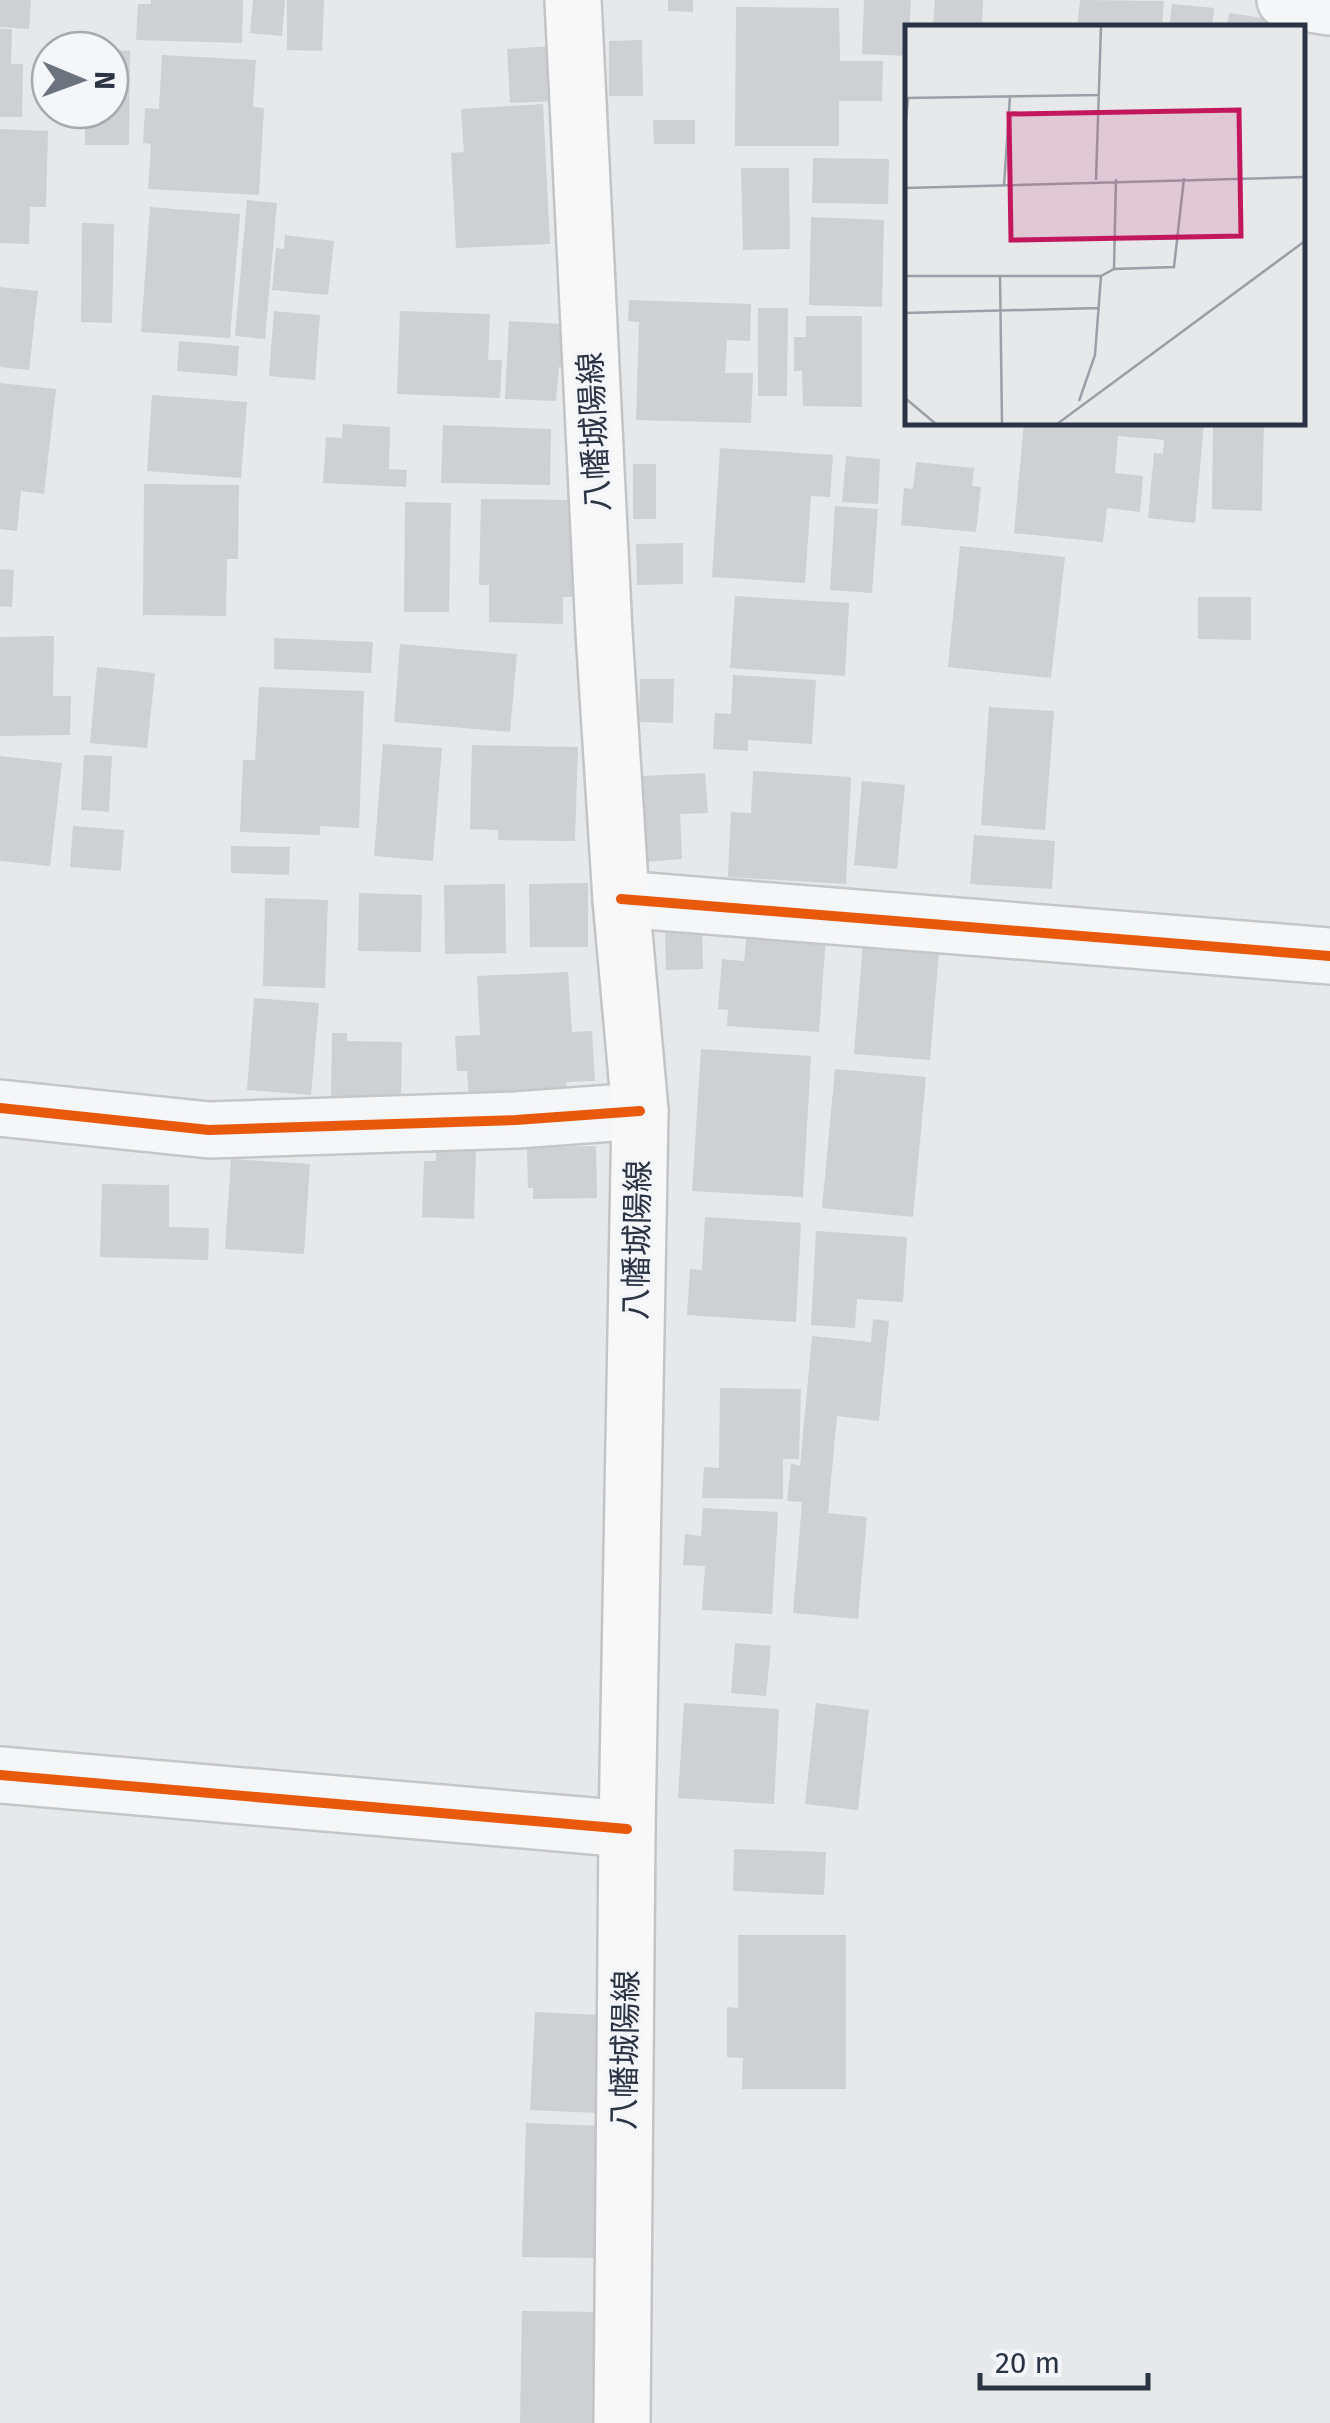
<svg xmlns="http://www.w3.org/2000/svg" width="1330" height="2423" font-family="'Fira Sans','Noto Sans JP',sans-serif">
	<rect width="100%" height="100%" fill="#e6e8ea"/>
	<g fill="#ced0d3">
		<polygon points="0,0 31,0 29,29 0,27"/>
		<polygon points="151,0 243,0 242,43 136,40 138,4 151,4"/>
		<polygon points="253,0 285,0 282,36 250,33"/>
		<polygon points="287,0 324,0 322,51 287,50"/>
		<polygon points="668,0 693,0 693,12 668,11"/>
		<polygon points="864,0 911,0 908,56 862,54"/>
		<polygon points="935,0 983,0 982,28 933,28"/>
		<polygon points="1080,0 1164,1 1162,28 1077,28"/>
		<polygon points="1172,4 1214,8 1212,28 1169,28"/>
		<polygon points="736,7 839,8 840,61 883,61 882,101 839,101 839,146 735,146"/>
		<polygon points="1229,13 1285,21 1284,28 1227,28"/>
		<polygon points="0,29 12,29 11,64 23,64 22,117 0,117"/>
		<polygon points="642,40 643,96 609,96 609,41"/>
		<polygon points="552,46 555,101 510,103 507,49"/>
		<polygon points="110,50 130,51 129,145 85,145 85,110 110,110"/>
		<polygon points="162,55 256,60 253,107 264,108 259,195 148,189 151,144 143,143 145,108 159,109"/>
		<polygon points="543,104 550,244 456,248 451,153 464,152 461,109"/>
		<polygon points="653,120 695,120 695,144 654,144"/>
		<polygon points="0,129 48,131 46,207 30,207 29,244 0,243"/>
		<polygon points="813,158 889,159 888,204 812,203"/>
		<polygon points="741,168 789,168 790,249 743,250"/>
		<polygon points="247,200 277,203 265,339 235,336"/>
		<polygon points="150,207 240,214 230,338 141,332"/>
		<polygon points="811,217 884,220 882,307 809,305"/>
		<polygon points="82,223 114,224 112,323 81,322"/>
		<polygon points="285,235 334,241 328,295 272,290 276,248 284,249"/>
		<polygon points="0,287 38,291 29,370 0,367"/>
		<polygon points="629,300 751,304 750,341 727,340 725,373 753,373 751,423 636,420 639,322 628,321"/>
		<polygon points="758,308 788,308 787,396 758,396"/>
		<polygon points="274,311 320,315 315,380 269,376"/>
		<polygon points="400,311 490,314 488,360 502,360 500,398 397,394"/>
		<polygon points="806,316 862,316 862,407 803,406 802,371 794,371 794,337 806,337"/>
		<polygon points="509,321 579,325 577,368 559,367 556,401 505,399"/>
		<polygon points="179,341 239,346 237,376 177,371"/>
		<polygon points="0,383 56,389 44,494 21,491 17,531 0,529"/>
		<polygon points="152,395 247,402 241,478 147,471"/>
		<polygon points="1024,422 1204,422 1195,523 1148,518 1154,453 1163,454 1164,440 1118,436 1115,473 1143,476 1140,512 1107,508 1103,542 1014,533"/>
		<polygon points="1213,422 1264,422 1262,511 1212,509"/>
		<polygon points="343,424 390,427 389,469 407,470 406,487 323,483 326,437 342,438"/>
		<polygon points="443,425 551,429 550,485 441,483"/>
		<polygon points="720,448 833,455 830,497 811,496 805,583 712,577"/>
		<polygon points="846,456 880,459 878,504 842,502"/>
		<polygon points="916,462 974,468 972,486 981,487 976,532 901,525 904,488 913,489"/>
		<rect x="633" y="464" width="23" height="55"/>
		<polygon points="144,484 239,485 238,559 227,559 226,616 143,615"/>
		<polygon points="481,499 575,500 575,597 563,597 563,624 489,622 489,585 479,585"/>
		<polygon points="405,502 451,503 449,612 404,612"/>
		<polygon points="835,506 878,509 872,593 830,590"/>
		<polygon points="683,543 683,584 637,585 636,544"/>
		<polygon points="960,546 1065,557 1051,678 948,667"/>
		<polygon points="0,569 14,570 12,607 0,606"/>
		<polygon points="735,596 849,603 845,676 730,668"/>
		<polygon points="1198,597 1251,597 1251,640 1198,639"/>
		<polygon points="54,636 53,696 71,696 70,735 0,736 0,637"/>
		<polygon points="274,638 373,642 371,673 274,669"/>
		<polygon points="400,644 517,654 510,732 394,722"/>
		<polygon points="97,667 155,673 147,748 90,743"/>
		<polygon points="733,675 816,680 812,744 748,740 748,751 713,749 715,713 731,714"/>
		<polygon points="640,679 674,679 673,723 639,722"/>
		<polygon points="259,687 364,691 359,828 320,826 320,835 240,832 243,760 255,760"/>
		<polygon points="989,707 1054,711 1045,830 981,825"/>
		<polygon points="383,744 442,748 433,861 374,856"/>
		<polygon points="472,745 578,747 575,841 498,840 498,830 470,829"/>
		<polygon points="84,755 112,756 109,812 81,810"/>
		<polygon points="0,756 62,763 50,866 0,861"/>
		<polygon points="753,771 851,777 846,884 728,877 731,812 751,813"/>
		<polygon points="705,773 708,813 680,814 682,859 646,862 642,776"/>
		<polygon points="862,781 905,785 897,869 854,865"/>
		<polygon points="73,826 124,830 121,871 70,867"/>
		<polygon points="974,835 1055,841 1052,889 970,884"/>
		<polygon points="231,846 290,847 289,875 231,873"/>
		<polygon points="588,883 588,947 530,947 529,884"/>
		<polygon points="505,884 506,953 445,954 444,885"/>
		<polygon points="359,893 422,895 421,952 358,951"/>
		<polygon points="265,898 328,900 325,988 263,986"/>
		<polygon points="702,929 703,969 666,970 665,930"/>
		<polygon points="747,931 826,936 819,1032 727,1026 728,1010 718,1009 722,959 744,961"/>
		<polygon points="864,932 940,939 930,1060 854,1054"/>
		<polygon points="568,972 572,1032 592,1031 595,1081 566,1082 567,1092 469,1096 467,1071 457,1071 455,1036 480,1035 477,976"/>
		<polygon points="254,998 319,1003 311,1095 247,1090"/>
		<polygon points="332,1033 347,1033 347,1041 402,1042 401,1099 331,1098"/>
		<polygon points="701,1049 811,1056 803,1197 692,1191"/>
		<polygon points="835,1069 926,1077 913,1217 822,1208"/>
		<polygon points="596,1146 597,1198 533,1199 533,1188 528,1188 527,1147"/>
		<polygon points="436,1149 476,1150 474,1219 422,1217 424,1161 436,1161"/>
		<polygon points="231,1159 310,1164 304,1254 225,1249"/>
		<polygon points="102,1184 169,1185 169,1227 209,1228 208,1260 100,1257"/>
		<polygon points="705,1217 801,1223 796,1322 687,1315 690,1269 702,1270"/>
		<polygon points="816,1231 907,1237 903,1302 857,1299 855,1328 811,1325"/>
		<polygon points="873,1319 889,1321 879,1421 837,1416 828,1513 867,1517 858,1619 793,1613 802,1502 787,1501 791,1463 800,1466 812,1336 871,1342"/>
		<polygon points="720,1388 801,1389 799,1459 783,1459 783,1499 702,1498 704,1467 719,1468"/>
		<polygon points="703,1508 778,1512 772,1614 702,1610 705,1566 683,1565 685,1534 701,1536"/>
		<polygon points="735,1643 771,1646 766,1696 731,1693"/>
		<polygon points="684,1703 779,1709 774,1804 678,1798"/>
		<polygon points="816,1703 869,1710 858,1810 805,1804"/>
		<polygon points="734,1849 826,1852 824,1895 733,1891"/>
		<polygon points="738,1935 846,1935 846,2089 742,2089 743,2058 727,2057 727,2007 738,2008"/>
		<polygon points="535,2012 601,2015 598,2113 530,2110"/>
		<polygon points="526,2123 601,2126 598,2258 522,2257"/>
		<polygon points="522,2311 597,2312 595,2423 520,2423"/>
	</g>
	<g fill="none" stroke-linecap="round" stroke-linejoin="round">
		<g stroke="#c4c6c8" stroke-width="60">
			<g id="minor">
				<polyline points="1285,0 1330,7"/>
				<polyline points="621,899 1330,956"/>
				<polyline points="0,1108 209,1130 516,1120 640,1111"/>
				<polyline points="0,1775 627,1829"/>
			</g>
		</g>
		<g stroke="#c2c5c8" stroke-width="60">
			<polyline id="major" points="573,0 604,632 621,899 640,1111 627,1829 622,2423"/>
		</g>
		<use href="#minor" stroke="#f5f6f7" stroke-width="55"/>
		<use href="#major" stroke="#f8f8f8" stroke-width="55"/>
		<g stroke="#f4f6f9" stroke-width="16">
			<g id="cycleway">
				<polyline points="621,899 1330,956"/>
				<polyline points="0,1108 209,1130 516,1120 640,1111"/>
				<polyline points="0,1775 627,1829"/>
			</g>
		</g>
		<use href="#cycleway" stroke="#e8590c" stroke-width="10"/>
	</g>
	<g text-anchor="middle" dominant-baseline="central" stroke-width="8" stroke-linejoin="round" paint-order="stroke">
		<g font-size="32" fill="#2b3445" stroke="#f4f6f9">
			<text transform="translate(594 432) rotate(-93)">八幡城陽線</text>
			<text transform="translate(637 1240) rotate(-89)">八幡城陽線</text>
			<text transform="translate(625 2050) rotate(-89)">八幡城陽線</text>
		</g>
	</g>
	<g transform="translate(905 25)">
		<rect width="400" height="400" fill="#e6e8ea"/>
		<path fill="none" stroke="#9ba0a8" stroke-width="2.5" d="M0 73 195 70M0 106 3 73M191 155 196 1M99 161 105 71M0 163 400 152M209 244 211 154M95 250 97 399M0 251H196L209 244 269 242 279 153M0 288 194 283M0 373 31 399M174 376 190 330 196 251M152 399 400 216"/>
		<path fill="#c2185b" fill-opacity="0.15" stroke="#c2185b" stroke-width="5" d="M334 85 336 211 106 215 104 89Z"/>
		<rect width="400" height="400" fill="none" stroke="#2b3445" stroke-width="5"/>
	</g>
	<g transform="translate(80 80) rotate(91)"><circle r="48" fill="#f4f6f9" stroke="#a4a8b1" stroke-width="2.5"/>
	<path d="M0-8L18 38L0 25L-18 38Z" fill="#6c737f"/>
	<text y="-15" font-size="28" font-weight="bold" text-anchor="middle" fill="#2b3445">N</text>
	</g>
	<path d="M980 2373v15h168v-15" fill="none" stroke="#2b3445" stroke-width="5"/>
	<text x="995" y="2373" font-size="30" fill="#2b3445" stroke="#f4f6f9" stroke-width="8" paint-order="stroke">20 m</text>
</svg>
